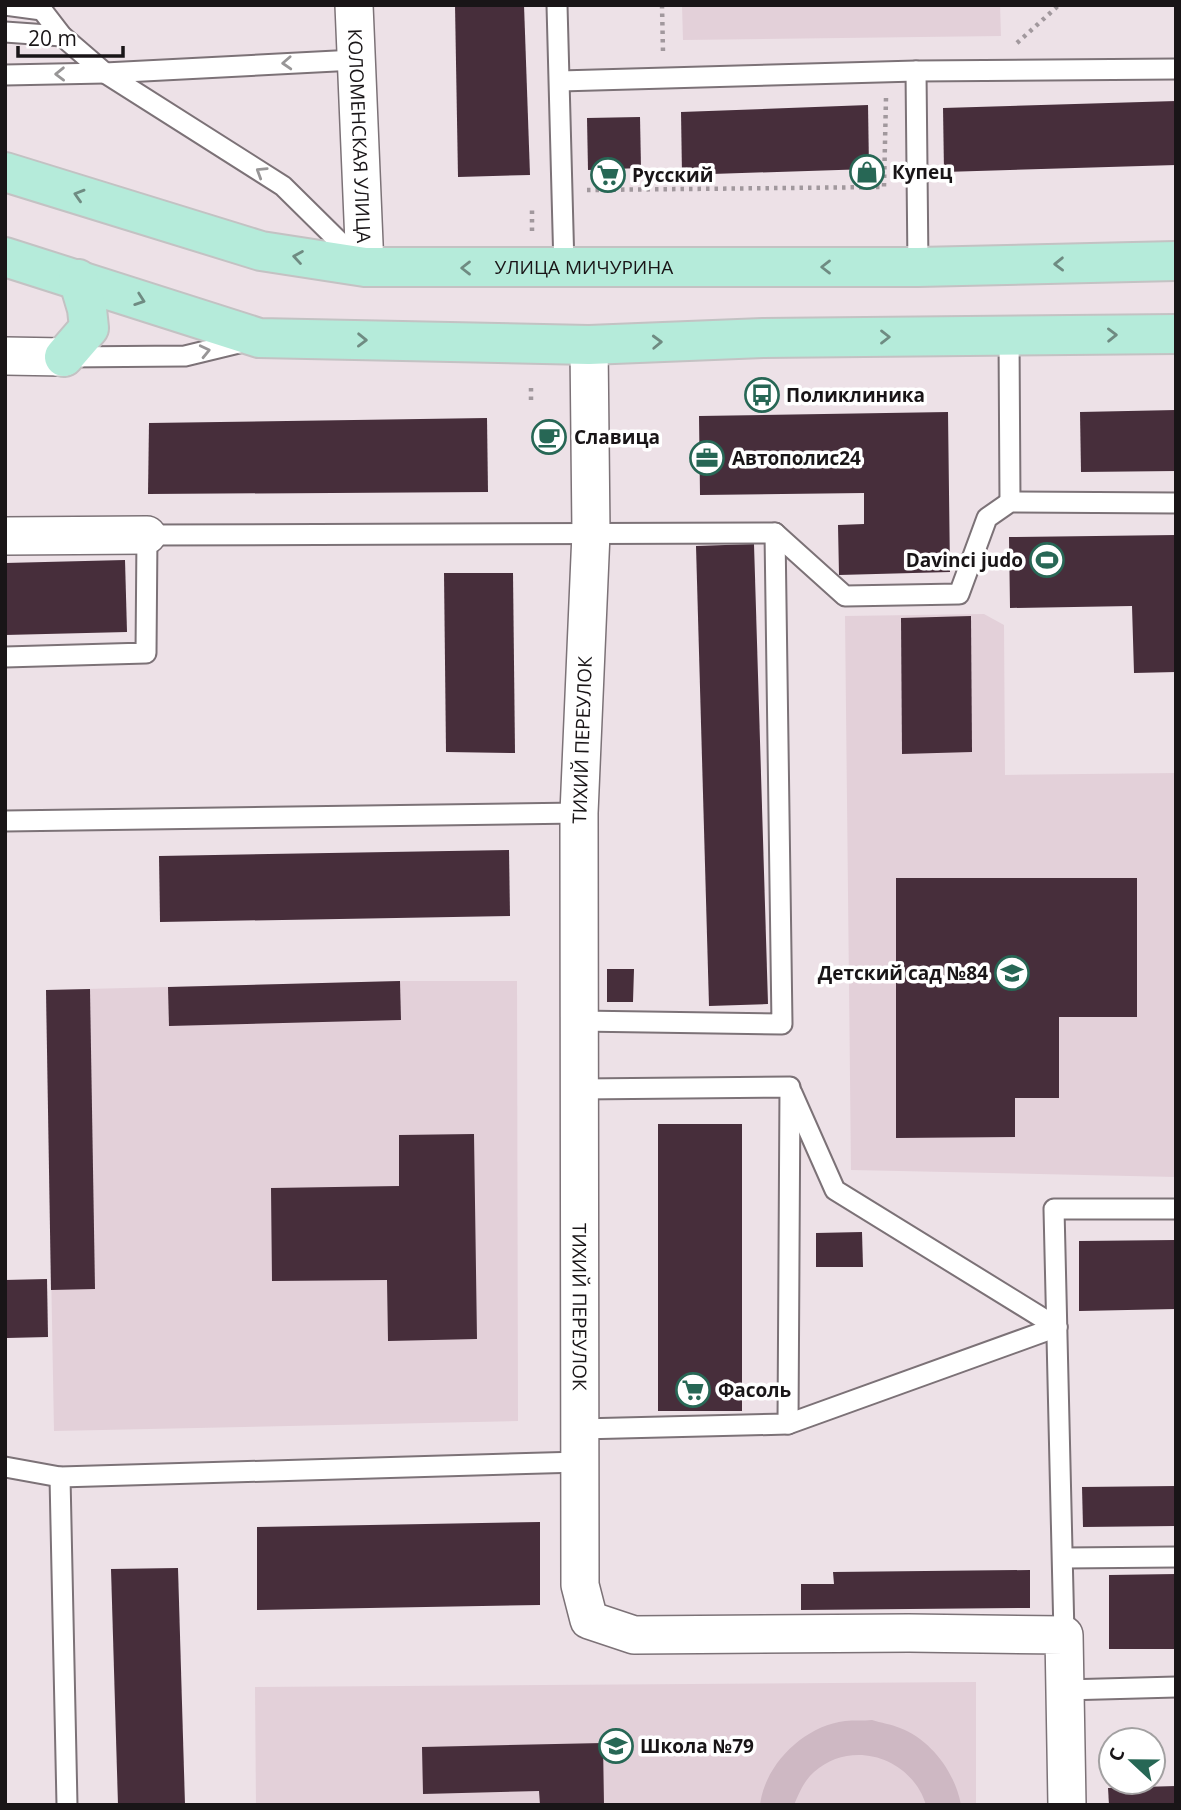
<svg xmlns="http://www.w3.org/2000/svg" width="1181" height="1810" font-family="'Open Sans',sans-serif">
	<rect width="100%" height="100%" fill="#ede1e7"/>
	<g fill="#e3d0d9">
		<polygon points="682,5 1000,5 1001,36 683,40"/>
		<polygon points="984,614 1004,625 1005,775 1176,773 1176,1177 851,1170 845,616"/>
		<polygon points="400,981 517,981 518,1421 54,1431 46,990"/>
		<polygon points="976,1682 976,1805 256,1805 255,1687"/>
	</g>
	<path fill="#ceb8c3" d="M872 1720C881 1723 891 1724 900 1728 931 1740 955 1772 961 1805H926C912 1758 852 1738 814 1772 804 1781 799 1793 794 1805H760C765 1764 804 1726 845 1721 854 1720 863 1721 872 1720Z"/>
	<g fill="#472e3b">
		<polygon points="455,5 524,5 530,175 458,177"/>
		<polygon points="1176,101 1176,165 944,172 943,108"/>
		<polygon points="868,105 869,169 682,175 681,112"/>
		<polygon points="640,117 641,168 588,170 587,118"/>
		<polygon points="1176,410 1176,471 1081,472 1080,412"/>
		<polygon points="948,412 950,572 839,575 838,525 864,524 864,493 700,495 699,416"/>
		<polygon points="487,418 488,492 148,494 149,423"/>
		<polygon points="539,430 559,430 559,444 538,443"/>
		<polygon points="1176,535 1176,672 1134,673 1132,606 1010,608 1009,537"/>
		<polygon points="754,544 768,1004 709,1006 696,546"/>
		<polygon points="125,560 127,632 5,635 5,563"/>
		<polygon points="444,573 513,573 515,753 446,752"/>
		<polygon points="971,616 972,752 902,754 901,618"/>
		<polygon points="509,850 510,916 160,922 159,856"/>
		<polygon points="896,878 1137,878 1137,1017 1059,1017 1059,1098 1015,1098 1015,1137 896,1138"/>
		<polygon points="607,969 634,969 633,1002 607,1002"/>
		<polygon points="400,981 401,1020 169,1026 168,987"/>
		<polygon points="90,989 95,1289 51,1290 46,990"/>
		<rect x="658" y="1124" width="84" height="287"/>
		<polygon points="474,1134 477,1339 388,1341 387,1280 272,1281 271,1188 399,1186 399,1135"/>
		<polygon points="862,1232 863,1267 816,1267 816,1233"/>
		<polygon points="1176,1240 1176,1309 1079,1311 1079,1241"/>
		<polygon points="47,1279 48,1337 7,1338 5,1280"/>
		<polygon points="1176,1486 1176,1526 1083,1527 1082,1487"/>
		<polygon points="540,1522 540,1605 257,1610 257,1527"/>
		<polygon points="178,1568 185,1805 118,1805 111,1569"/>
		<polygon points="1030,1570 1030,1608 801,1610 801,1584 834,1584 833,1572"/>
		<polygon points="1176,1574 1176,1649 1109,1649 1109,1575"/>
		<polygon points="603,1743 604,1805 540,1805 539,1791 423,1794 422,1747"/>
		<polygon points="1176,1786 1176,1805 1109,1805 1108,1788"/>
	</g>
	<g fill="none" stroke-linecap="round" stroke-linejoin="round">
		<g stroke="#7c7277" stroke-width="23">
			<g id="service">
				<polyline points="5,5 42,10 62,36 105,73 283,186 360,262"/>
				<polyline points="557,5 564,267"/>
				<polyline points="5,32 62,36"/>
				<polyline points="916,71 918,267"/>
				<polyline points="5,75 105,73 355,60"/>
				<polyline points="560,81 916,71 1176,69"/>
				<polyline points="1009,336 1010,502"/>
				<polyline points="65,357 185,356 247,341"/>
				<polyline points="5,657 146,653 147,535 775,533 845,596 959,594 987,518 1010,502 1176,503"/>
				<polyline points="5,821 579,813"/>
				<polyline points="579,1021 782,1024 775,533"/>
				<polyline points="580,1089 790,1087 788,1424 580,1429"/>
				<polyline points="792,1093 835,1190 1057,1327"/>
				<polyline points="788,1424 1057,1327"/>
				<polyline points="5,1467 60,1477"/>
				<polyline points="1064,1558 1176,1557"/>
				<polyline points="1064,1635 1054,1209 1176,1209"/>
				<polyline points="1064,1690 1176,1687"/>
				<polyline points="67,1805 60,1477 580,1462"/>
			</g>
		</g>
		<g stroke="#7c7277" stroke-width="40">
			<g id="minor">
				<path id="s1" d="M354 5 365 267"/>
				<path id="s2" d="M589 345 591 533 579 813 580 1585 589 1620 634 1635 909 1633 1064 1635 1067 1805"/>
				<polyline points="5,356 64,357"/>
				<polyline points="5,536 147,535"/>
			</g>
		</g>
		<g stroke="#c3c2c3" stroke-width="42">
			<g id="primary">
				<path id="s3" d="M5 172 261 251 365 267H918L1176 261"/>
				<polyline points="5,257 259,338 589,345 763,338 1176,334"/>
				<polyline points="64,357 89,328 87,309 78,279"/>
			</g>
		</g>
		<g stroke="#a1989d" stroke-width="4.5" stroke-dasharray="3.5 5" stroke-linecap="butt">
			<polyline points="662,5 663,52"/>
			<polyline points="1017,43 1059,5"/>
			<polyline points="587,190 884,187 886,98"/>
			<polyline points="532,231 532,208"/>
			<polyline points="531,388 531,403"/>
		</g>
		<use href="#service" stroke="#fff" stroke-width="19"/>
		<use href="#minor" stroke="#fff" stroke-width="37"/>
		<use href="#primary" stroke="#b5ebda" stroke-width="38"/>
	</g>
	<defs><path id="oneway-chevron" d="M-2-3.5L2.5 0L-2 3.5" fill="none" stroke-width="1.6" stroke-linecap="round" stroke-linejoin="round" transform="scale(1.75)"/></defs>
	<g stroke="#989697">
		<use href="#oneway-chevron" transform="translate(287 63) rotate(177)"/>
		<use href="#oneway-chevron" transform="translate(60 74) rotate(179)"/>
		<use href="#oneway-chevron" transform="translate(261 172) rotate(-148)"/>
		<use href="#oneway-chevron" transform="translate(205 351) rotate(-13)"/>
	</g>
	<g stroke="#6f8b82">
		<use href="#oneway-chevron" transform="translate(79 195) rotate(-163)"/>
		<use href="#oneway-chevron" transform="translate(298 257) rotate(-171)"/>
		<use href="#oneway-chevron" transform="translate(1059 264) rotate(179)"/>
		<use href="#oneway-chevron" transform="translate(826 267) rotate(-180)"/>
		<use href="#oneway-chevron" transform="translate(466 268) rotate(-180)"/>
		<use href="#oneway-chevron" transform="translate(140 300) rotate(19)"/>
		<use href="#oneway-chevron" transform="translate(1112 335) rotate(-1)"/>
		<use href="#oneway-chevron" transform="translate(885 337)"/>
		<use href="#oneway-chevron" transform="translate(362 340) rotate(1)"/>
		<use href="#oneway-chevron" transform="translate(657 342) rotate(-2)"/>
	</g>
	<defs>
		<g id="shop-ring" transform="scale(1.75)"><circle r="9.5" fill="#fff" stroke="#276755" stroke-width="1.5"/><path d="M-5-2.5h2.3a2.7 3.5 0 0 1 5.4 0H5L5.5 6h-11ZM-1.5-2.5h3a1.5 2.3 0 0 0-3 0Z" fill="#276755"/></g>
		<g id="supermarket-ring" transform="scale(1.75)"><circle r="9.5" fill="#fff" stroke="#276755" stroke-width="1.5"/><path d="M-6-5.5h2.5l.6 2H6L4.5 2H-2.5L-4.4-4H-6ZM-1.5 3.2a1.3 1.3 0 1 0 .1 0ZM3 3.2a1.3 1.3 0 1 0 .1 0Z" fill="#276755"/></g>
		<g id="bus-ring" transform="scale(1.75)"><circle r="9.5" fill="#fff" stroke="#276755" stroke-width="1.5"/><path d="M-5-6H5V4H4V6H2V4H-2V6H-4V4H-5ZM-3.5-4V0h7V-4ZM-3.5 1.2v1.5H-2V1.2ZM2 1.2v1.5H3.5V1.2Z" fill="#276755"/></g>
		<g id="cafe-ring" transform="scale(1.75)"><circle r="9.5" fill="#fff" stroke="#276755" stroke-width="1.5"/><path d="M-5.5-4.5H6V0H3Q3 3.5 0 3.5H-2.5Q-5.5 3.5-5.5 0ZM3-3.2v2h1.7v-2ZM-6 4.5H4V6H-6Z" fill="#276755"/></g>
		<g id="office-ring" transform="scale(1.75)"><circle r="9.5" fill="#fff" stroke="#276755" stroke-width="1.5"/><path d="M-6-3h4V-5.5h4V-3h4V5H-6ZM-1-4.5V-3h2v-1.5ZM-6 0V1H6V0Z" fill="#276755"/></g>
		<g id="stadium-ring" transform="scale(1.75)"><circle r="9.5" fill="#fff" stroke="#276755" stroke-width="1.5"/><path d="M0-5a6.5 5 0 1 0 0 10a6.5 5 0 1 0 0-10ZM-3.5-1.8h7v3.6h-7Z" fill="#276755"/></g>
		<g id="school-ring" transform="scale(1.75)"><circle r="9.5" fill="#fff" stroke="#276755" stroke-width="1.5"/><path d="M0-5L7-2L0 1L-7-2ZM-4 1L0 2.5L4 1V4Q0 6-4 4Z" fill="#276755"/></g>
	</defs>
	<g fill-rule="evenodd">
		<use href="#shop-ring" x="867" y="172"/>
		<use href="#supermarket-ring" x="608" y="175"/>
		<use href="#bus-ring" x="762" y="395"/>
		<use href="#cafe-ring" x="549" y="437"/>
		<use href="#office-ring" x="707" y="458"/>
		<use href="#stadium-ring" x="1047" y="560"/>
		<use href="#school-ring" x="1012" y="973"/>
		<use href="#supermarket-ring" x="693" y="1390"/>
		<use href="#school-ring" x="616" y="1746"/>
	</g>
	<g text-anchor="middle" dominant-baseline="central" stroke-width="7" stroke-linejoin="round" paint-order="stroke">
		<g font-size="19" fill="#191517" stroke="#fff">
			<text stroke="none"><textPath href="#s1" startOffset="131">КОЛОМЕНСКАЯ УЛИЦА</textPath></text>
			<text stroke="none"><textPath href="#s3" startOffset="592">УЛИЦА МИЧУРИНА</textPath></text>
			<text transform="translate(582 740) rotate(-88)">ТИХИЙ ПЕРЕУЛОК</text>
			<text stroke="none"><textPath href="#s2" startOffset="962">ТИХИЙ ПЕРЕУЛОК</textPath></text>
		</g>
		<g font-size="19" font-weight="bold" fill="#191517" stroke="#fff" text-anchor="start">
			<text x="892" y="172">Купец</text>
			<text x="632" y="175">Русский</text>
			<text x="786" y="395">Поликлиника</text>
			<text x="574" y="437">Славица</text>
			<text x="732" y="458">Автополис24</text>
			<text x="1023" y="560" text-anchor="end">Davinci judo</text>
			<text x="988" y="973" text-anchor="end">Детский сад №84</text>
			<text x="718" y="1390">Фасоль</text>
			<text x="640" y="1746">Школа №79</text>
		</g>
	</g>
	<rect width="1181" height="1810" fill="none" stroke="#191517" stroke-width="14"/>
	<g transform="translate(1132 1761) rotate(292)"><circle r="33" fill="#ffffff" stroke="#a3a1a2" stroke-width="2"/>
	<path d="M0-5L12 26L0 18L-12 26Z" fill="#276755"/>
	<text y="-10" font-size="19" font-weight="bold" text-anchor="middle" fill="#191517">С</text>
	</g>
	<path d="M18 46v10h105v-10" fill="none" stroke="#191517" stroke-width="3.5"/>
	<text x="28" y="46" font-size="21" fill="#191517" stroke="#ffffff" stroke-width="5" paint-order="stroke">20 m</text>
</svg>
